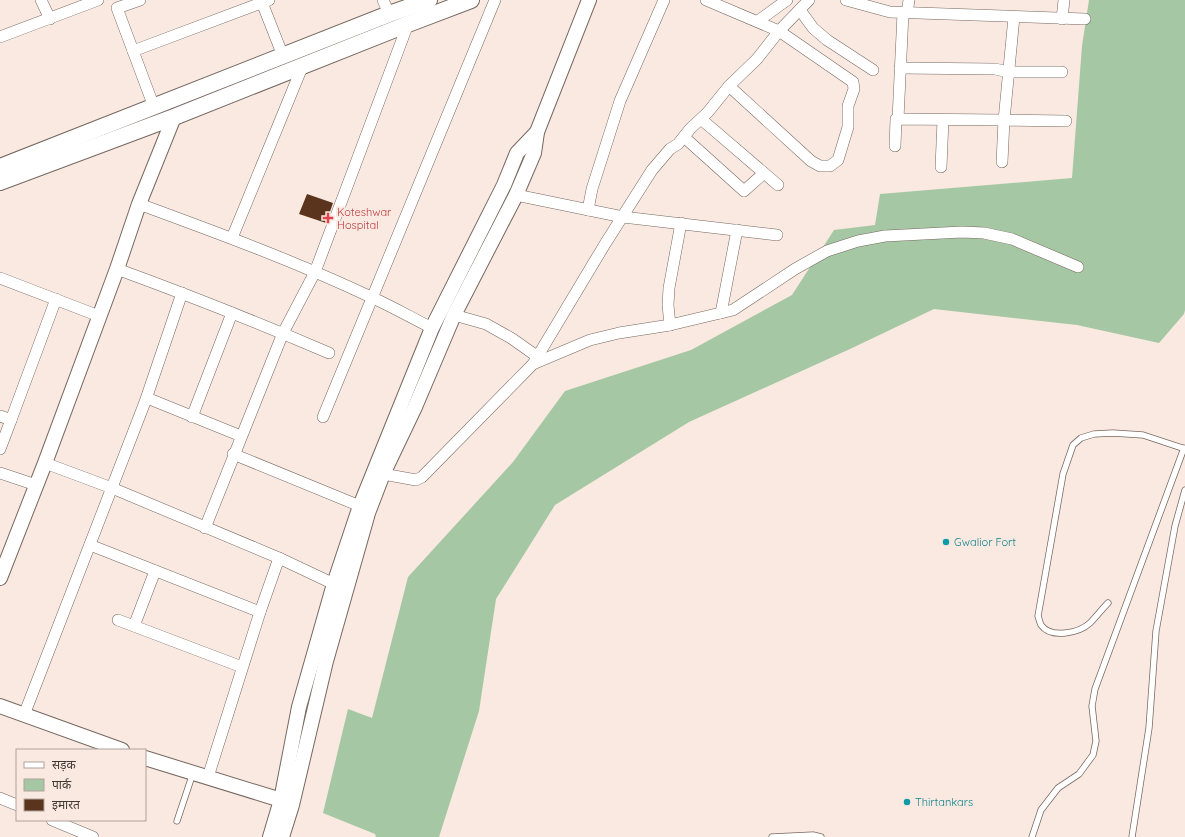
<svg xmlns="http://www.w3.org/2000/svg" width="1185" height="837" font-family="Quicksand,'Noto Sans Devanagari',sans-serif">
	<rect width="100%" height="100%" fill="#f9e9e0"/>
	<polygon fill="#a5c7a3" points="1089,0 1185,0 1185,310 1184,314 1159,343 1077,325 934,309 850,349 689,422 555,505 496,599 479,711 439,837 376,837 375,834 323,813 348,709 372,718 408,577 513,462 565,391 691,350 792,295 834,230 875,225 880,194 1072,178 1082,46"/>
	<polygon fill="#5a341c" points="307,194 333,203 326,223 299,214"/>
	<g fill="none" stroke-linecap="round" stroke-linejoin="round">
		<g stroke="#766860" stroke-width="7">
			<g id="service">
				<path d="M1108 603C1102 609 1096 617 1090 623 1079 633 1051 639 1041 625 1040 623 1039 619 1038 616L1063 474 1073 445 1081 438 1094 434 1113 433 1143 435 1185 449"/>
				<polyline points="177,821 193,773"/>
				<polyline points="772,837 813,835 821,837"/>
				<polyline points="1032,837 1041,810 1058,788 1079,774 1093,755 1096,741 1092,706 1095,689 1184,448"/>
				<polyline points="1132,837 1149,728 1156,631 1175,526 1185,490"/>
			</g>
		</g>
		<g stroke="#766860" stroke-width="12">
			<g id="minor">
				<polyline points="41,0 50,19"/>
				<polyline points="140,0 117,8 154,107"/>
				<polyline points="261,0 283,56"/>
				<polyline points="383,0 389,14"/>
				<polyline points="706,0 779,31 853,82 854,89 848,106 848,127 838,160 830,166 820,166 811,161 729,86"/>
				<polyline points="846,0 890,12 1085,19"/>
				<polyline points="800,10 813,28 827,40 873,70"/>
				<polyline points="907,13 909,0"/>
				<polyline points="1062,19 1064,0"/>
				<polyline points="758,21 787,0"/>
				<polyline points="0,37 98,0"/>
				<polyline points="133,51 269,0"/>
				<polyline points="900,68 995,69 1009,72 1062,72"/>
				<polyline points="701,119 778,185"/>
				<polyline points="898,119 903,13"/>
				<polyline points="684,137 744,191 764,173"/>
				<polyline points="895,146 896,119 1004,120 1014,17"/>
				<polyline points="1002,162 1004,120 1066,121"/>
				<polyline points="941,167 943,120"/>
				<polyline points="516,195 623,217 777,235"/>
				<path d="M139 204C218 233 297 262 373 298 393 307 412 318 432 328"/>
				<polyline points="588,210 592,189 620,101 664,0"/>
				<polyline points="232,238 303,65"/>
				<path d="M117 269C188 295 259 323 329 353"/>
				<polyline points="0,278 99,316"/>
				<polyline points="721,313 737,230"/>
				<polyline points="454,315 486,324 511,338 538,357"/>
				<polyline points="670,325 733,310 795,269 827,251 858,241 885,236 962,232 984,233 1012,239 1078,267"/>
				<polyline points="533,364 590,340 619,333 670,325 668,305 669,288 681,223"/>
				<polyline points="147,398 241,436"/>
				<polyline points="0,416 11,420 0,449"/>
				<polyline points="192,417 232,313"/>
				<polyline points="323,417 495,0"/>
				<polyline points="11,420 56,299"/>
				<polyline points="233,454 360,506"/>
				<polyline points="45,463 112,488 279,558 334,584"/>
				<polyline points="0,473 36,485"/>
				<polyline points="383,474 416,480 422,477 533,364 605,244 652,170 670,149 678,144 690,129 708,112 729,86 757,59 779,31 809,0"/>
				<polyline points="205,528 283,333 315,272 408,24"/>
				<polyline points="90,545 260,612"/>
				<polyline points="118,620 242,667"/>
				<polyline points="134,626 155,571"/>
				<polyline points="24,715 145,402 182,293"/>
				<polyline points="208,777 260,612 279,558"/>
				<polyline points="0,798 17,805"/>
				<polyline points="52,820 93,837"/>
			</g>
		</g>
		<g stroke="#766860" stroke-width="16">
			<g id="tertiary">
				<polyline points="0,578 45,463 117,269 139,204 174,117"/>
				<polyline points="0,706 122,750"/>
				<polyline points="145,758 281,800 289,804"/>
				<polyline points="270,837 281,800 299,707 334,584 360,506 432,328 504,185 517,153 537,132"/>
				<polyline points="282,837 292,805 326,661 368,513 383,474 415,407 454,315 516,195 534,153 537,132 589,0"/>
			</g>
		</g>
		<g stroke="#766860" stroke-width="18">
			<g id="secondary">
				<polyline points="0,167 389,14 429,0"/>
				<polyline points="0,182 174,117 408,24 471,0"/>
			</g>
		</g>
		<use href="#service" stroke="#fff" stroke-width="5.5"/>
		<use href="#minor" stroke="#fff" stroke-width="11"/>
		<use href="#tertiary" stroke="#fff" stroke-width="14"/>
		<use href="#secondary" stroke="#fff" stroke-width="16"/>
	</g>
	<path fill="#e0444e" stroke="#f9e9e0" stroke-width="1.5" d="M326 212h4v4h4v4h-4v4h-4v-4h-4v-4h4z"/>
	<g fill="#0f9aa8" stroke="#f9e9e0" stroke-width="1.5">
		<circle cx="946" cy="542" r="4"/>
		<circle cx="907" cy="802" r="4"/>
	</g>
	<g text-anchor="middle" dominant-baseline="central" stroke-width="4" stroke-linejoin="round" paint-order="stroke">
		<g font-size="11" fill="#be3a42" stroke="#f9e9e0" text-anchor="start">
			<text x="337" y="212">Koteshwar<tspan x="337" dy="13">Hospital</tspan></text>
		</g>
		<g font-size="11" fill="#0d838f" stroke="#f9e9e0" text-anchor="start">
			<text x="954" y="542">Gwalior Fort</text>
			<text x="915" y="802">Thirtankars</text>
		</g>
	</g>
	<rect x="16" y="749" width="130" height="72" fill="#f9e9e0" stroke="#afa39c"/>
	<rect x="24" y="762" width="20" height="6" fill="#ffffff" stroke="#afa39c"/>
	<text x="52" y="769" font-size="12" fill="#403936">सड़क</text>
	<rect x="24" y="779" width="20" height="12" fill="#a5c7a3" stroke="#afa39c"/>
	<text x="52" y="789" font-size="12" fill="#403936">पार्क</text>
	<rect x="24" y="799" width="20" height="12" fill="#5a341c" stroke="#afa39c"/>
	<text x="52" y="809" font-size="12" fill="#403936">इमारत</text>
</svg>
